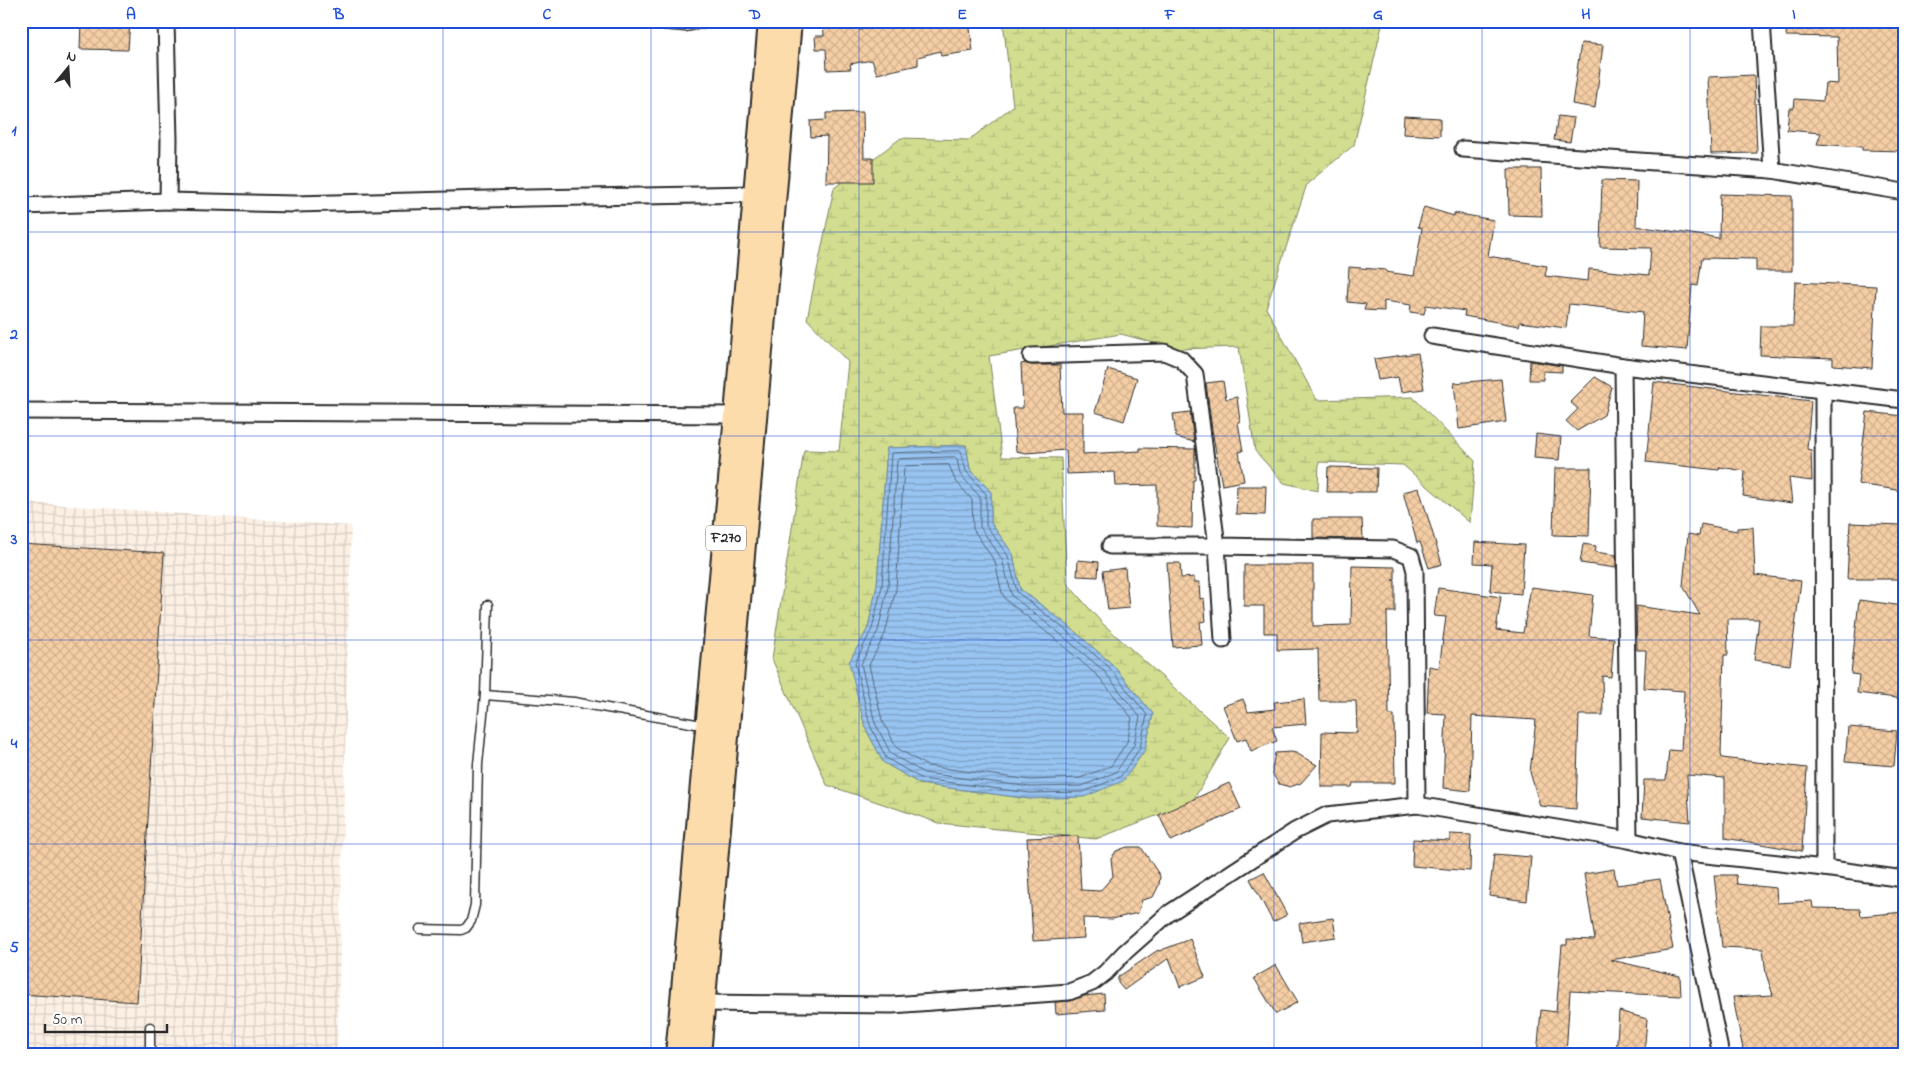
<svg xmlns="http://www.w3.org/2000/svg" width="1925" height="1076" font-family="'Indie Flower',sans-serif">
	<defs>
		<pattern id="industrial-grid" width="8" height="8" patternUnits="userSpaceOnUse" patternTransform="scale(1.25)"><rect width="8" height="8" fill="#fcf0e4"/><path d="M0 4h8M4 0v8" fill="none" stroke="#d8cec4"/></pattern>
		<pattern id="wetland-marsh" width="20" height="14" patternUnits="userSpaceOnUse" patternTransform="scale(1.25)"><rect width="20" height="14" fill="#d2dd90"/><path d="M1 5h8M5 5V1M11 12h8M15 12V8" fill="none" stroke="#b4be7c"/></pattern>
		<pattern id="water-rules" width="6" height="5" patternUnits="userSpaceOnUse" patternTransform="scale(1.25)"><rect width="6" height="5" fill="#98c4f2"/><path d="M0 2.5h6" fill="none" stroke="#7c9fc4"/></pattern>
		<pattern id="building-cross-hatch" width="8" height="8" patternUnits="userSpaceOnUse" patternTransform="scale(1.25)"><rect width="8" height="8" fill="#f5cea5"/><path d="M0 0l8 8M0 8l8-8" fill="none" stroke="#d2b18e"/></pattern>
	</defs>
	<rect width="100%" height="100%" fill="#fff"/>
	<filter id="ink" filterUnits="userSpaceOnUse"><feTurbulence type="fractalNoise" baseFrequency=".02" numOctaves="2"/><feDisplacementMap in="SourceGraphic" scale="10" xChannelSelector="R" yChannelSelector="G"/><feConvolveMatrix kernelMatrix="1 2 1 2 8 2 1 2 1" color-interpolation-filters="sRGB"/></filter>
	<g filter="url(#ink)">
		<polygon fill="url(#industrial-grid)" points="21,502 351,526 337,1055 21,1055"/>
		<path fill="url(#wetland-marsh)" stroke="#7e845e" fill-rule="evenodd" d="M1003 21H1383L1354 145 1307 184 1266 308 1317 400 1413 397 1475 461 1470 523 1403 465 1319 462 1318 491 1284 483 1255 451 1239 347 1177 349 1121 334 989 356 1002 457 1061 458 1067 583 1102 623 1230 738 1192 802 1096 839 939 823 827 785 772 659 804 450 839 451 848 362 807 319 834 188 901 138 969 140 1013 106ZM966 445 970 469 991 492V523L1013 554 1020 589 1065 623 1112 664 1153 714 1145 750 1123 781 1030 799 920 784 883 762 865 727 850 662 868 628 877 585 887 448Z"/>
		<polygon fill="url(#water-rules)" stroke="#6c87a2" points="966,445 970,469 991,492 991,523 1013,554 1020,589 1065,623 1112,664 1153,714 1145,750 1123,781 1084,797 1030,799 920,784 883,762 865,727 849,662 868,628 877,585 887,448"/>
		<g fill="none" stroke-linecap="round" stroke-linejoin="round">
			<g stroke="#57687b" stroke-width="1">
				<polygon points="961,451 966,471 986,494 986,525 1008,556 1017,592 1062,627 1109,667 1147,715 1140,748 1120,777 1083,792 1030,793 922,779 886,758 870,725 855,663 872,629 882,586 891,454 893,453"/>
				<polygon points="955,457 957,459 960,474 980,497 980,527 1002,559 1012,596 1058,632 1104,671 1140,717 1134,745 1116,772 1082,786 1031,787 924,773 891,754 875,723 861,664 878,631 888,587 897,461 899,459"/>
				<polygon points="949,465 955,480 972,500 973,529 995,562 1002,593 1006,600 1054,638 1099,677 1132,718 1127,742 1111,766 1080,778 1031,780 927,766 897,748 882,720 869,665 885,634 896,589 904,468 906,466"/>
			</g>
		</g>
		<g fill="url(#building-cross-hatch)" stroke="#2b2b2b">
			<polygon points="81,21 130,21 128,50 80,49"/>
			<polygon points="823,21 860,21 860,30 911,21 969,21 973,51 941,56 940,51 918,57 918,65 877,74 872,60 850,64 851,69 827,70 826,49 816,49 815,36 824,36"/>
			<polygon points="1787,21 1904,23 1904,151 1862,150 1862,147 1817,144 1821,133 1787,130 1789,108 1794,108 1795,99 1823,101 1825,83 1838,84 1837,37 1786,36"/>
			<polygon points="1581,43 1603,45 1595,108 1572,104"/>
			<polygon points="1754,75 1757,153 1711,154 1708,77"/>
			<polygon points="863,112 864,158 873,158 873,182 826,182 827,136 811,137 810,121 826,120 826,113"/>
			<polygon points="1404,116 1440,118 1440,136 1403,134"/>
			<polygon points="1558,116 1574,118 1570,142 1554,140"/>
			<polygon points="1508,169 1541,169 1542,216 1509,215"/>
			<polygon points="1602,180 1637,181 1636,226 1719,238 1720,194 1792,196 1792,271 1756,271 1756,259 1702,258 1698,286 1692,285 1687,350 1641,346 1643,312 1569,304 1566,328 1520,322 1519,326 1464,316 1465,311 1426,305 1424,314 1410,312 1411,305 1384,301 1384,311 1364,310 1366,304 1347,302 1349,267 1386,270 1386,272 1414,276 1422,228 1418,227 1424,207 1454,216 1454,213 1494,220 1488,256 1547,266 1545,276 1588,281 1589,269 1649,275 1651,248 1600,247"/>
			<polygon points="1795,282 1876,286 1872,368 1833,365 1833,358 1760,355 1761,326 1793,326"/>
			<polygon points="1418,353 1424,389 1401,392 1398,377 1378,380 1374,359"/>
			<polygon points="1530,361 1562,366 1562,372 1543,371 1543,380 1529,380"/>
			<polygon points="1026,363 1031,365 1060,365 1062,412 1083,412 1083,454 1140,451 1140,448 1195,449 1195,480 1193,480 1192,528 1157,526 1157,485 1116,486 1115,472 1067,474 1066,450 1026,453 1016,451 1013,408 1023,408 1021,364"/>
			<polygon points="1108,369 1137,378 1124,421 1095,412"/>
			<polygon points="1595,377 1612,387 1604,415 1577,431 1566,421 1578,409 1570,402"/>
			<polygon points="1501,379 1506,422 1459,429 1454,383"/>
			<polygon points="1223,381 1226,399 1237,397 1240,421 1238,422 1243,451 1239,452 1244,481 1222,485 1212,430 1206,383"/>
			<polygon points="1654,382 1811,401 1807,449 1811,450 1812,481 1789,478 1792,503 1743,496 1745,471 1720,467 1719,470 1646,462"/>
			<polygon points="1190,412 1194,442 1176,437 1173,414"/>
			<polygon points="1867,412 1904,416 1904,491 1858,484"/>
			<polygon points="1536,434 1561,437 1559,460 1534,458"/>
			<polygon points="1328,467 1377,468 1376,492 1327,492"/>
			<polygon points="1555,468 1591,468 1589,536 1553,535"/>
			<polygon points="1237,486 1266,486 1265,515 1236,514"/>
			<polygon points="1419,488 1442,564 1429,568 1420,542 1417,543 1403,492"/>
			<polygon points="1313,519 1362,519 1363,539 1313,538"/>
			<polygon points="1850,523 1902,525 1902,579 1847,579"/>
			<polygon points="1701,524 1737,531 1737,528 1753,527 1755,575 1801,581 1790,665 1754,660 1759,619 1727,619 1728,655 1724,655 1721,754 1722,758 1807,768 1802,851 1725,838 1725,778 1687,775 1690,822 1642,817 1644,780 1666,780 1669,750 1681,751 1684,691 1644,688 1646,650 1637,650 1636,606 1700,615 1683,586 1688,534 1699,536"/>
			<polygon points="1475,542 1524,545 1521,594 1490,591 1492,564 1474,563"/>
			<polygon points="21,544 164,553 137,1002 21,994"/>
			<polygon points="1583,544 1596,546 1595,552 1616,555 1616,568 1580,563"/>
			<polygon points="1078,560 1099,562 1098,577 1077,576"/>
			<polygon points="1167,563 1180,563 1181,578 1194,577 1194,582 1199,582 1200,599 1204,598 1206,621 1200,622 1202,645 1173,647"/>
			<polygon points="1244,565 1313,565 1313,626 1351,625 1352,566 1395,567 1395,580 1392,580 1395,581 1395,612 1387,612 1389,715 1394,715 1395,783 1353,783 1352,787 1321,787 1322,732 1357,733 1356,701 1319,701 1318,649 1277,650 1277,633 1264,633 1264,606 1244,606"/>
			<polygon points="1125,568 1129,608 1108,610 1103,571"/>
			<polygon points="1531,587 1593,595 1589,636 1614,638 1611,677 1602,676 1603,715 1579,715 1576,809 1540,806 1530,772 1536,720 1472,716 1470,791 1443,788 1446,714 1427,713 1429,666 1439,668 1446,617 1434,616 1438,588 1501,597 1496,630 1523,633"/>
			<polygon points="1859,600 1904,606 1904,631 1901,652 1904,653 1904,699 1857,693 1859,675 1851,674"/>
			<polygon points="1243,699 1248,712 1275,709 1274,702 1304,699 1306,724 1272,727 1277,741 1251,751 1246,738 1237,741 1223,706"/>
			<polygon points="1848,727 1897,731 1894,766 1845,762"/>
			<polygon points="1291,752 1296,753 1317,765 1301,783 1290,787 1279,784 1273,775 1272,769 1275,753"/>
			<polygon points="1229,783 1241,809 1171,841 1159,815"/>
			<polygon points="1450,834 1471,835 1470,871 1412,866 1413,839 1450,841"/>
			<polygon points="1078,836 1081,890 1100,891 1113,876 1111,859 1116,851 1127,847 1141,847 1160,876 1159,885 1153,897 1142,900 1138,913 1112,919 1083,918 1084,938 1033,941 1027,838"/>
			<polygon points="1494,854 1531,857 1527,901 1489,896"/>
			<polygon points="1614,869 1617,885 1660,879 1673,949 1611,960 1680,976 1681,996 1570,991 1566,1055 1537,1055 1541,1010 1556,1012 1562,945 1567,945 1567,939 1595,940 1584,874"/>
			<polygon points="1264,872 1287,915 1273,922 1250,879"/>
			<polygon points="1714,875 1736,875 1737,884 1776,888 1777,903 1812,901 1813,908 1860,909 1861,916 1904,912 1904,1055 1744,1055 1733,997 1773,995 1766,974 1763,949 1722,947"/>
			<polygon points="1333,918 1336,937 1302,942 1299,923"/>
			<polygon points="1190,939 1205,977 1180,987 1169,958 1124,990 1118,983 1118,977 1158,950 1159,951"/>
			<polygon points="1276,965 1298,1002 1276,1014 1254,978"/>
			<polygon points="1104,994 1105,1010 1056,1014 1055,1002 1070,1001 1084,996"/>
			<polygon points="1619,1011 1647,1019 1644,1055 1616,1055"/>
		</g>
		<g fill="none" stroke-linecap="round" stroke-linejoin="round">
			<g stroke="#2b2b2b" stroke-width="11">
				<g id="service">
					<polyline points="617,21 685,27 718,21"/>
					<polyline points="485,695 574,702 707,726"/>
					<polyline points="420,929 461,930 466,928 471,921 475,905 478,764 485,695 488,605"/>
					<polyline points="150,1027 150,1055"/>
				</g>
			</g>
			<g stroke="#2b2b2b" stroke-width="19">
				<g id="minor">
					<polyline points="166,21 169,140 168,201 295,204 529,198 756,194"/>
					<polyline points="1762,21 1772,170"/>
					<polyline points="1463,149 1772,170 1904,192"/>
					<polyline points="21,206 168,201"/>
					<polyline points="1432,336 1623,366 1904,400"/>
					<polyline points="1031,356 1164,352 1181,359 1195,374 1217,546 1393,549 1411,556 1415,571 1417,805"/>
					<polyline points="1623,366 1629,840"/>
					<polyline points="1823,390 1824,868"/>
					<polyline points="21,411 737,415"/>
					<polyline points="1110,546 1217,546 1223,640"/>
					<polyline points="1679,852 1721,1055"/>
					<polyline points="703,1003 892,1005 1069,992 1092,983 1105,973 1125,952 1168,914 1295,831 1327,815 1417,805 1629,840 1679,852 1824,868 1904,879"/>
				</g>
			</g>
			<g stroke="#2b2b2b" stroke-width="28">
				<g id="primary">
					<polyline points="678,1055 737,415 771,21"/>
					<polyline points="698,1055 789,21"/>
				</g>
			</g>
			<use href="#service" stroke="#fff" stroke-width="8"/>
			<use href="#minor" stroke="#fff" stroke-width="15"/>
			<use href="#primary" stroke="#fddcac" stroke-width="24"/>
		</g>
	</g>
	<path fill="none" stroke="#1d4ed8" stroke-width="1" stroke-opacity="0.55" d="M235 21V1055M443 21V1055M651 21V1055M859 21V1055M1066 21V1055M1274 21V1055M1482 21V1055M1690 21V1055M21 232H1904M21 436H1904M21 640H1904M21 844H1904"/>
	<g text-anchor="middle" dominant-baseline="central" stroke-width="5" stroke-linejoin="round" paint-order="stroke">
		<rect fill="#fff" stroke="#6b6b6b" stroke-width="1" x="706" y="525.5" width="40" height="25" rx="4"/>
		<g font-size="15" font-weight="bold" fill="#2b2b2b">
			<text x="726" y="538">F270</text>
		</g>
	</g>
	<rect width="1925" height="1076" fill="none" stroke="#fff" stroke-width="55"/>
	<g transform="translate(68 68) rotate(18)" stroke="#ffffff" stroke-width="4" paint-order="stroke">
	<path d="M0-4L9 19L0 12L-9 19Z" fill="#2b2b2b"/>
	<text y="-8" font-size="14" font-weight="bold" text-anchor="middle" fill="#2b2b2b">N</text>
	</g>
	<path d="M45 1024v8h122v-8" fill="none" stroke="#2b2b2b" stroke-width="2.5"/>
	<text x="52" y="1024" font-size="15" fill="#2b2b2b" stroke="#ffffff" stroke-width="4" paint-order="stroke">50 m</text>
	<rect x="28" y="28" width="1870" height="1020" fill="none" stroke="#1d4ed8" stroke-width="2"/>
	<g font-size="16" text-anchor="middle" font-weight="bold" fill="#1d4ed8">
		<text x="131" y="19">A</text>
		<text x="339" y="19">B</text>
		<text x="547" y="19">C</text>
		<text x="755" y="19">D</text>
		<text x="962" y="19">E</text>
		<text x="1170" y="19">F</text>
		<text x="1378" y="19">G</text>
		<text x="1586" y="19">H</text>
		<text x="1794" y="19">I</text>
		<text x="14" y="135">1</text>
		<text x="14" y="339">2</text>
		<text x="14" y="544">3</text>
		<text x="14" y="748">4</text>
		<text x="14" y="952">5</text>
	</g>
</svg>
